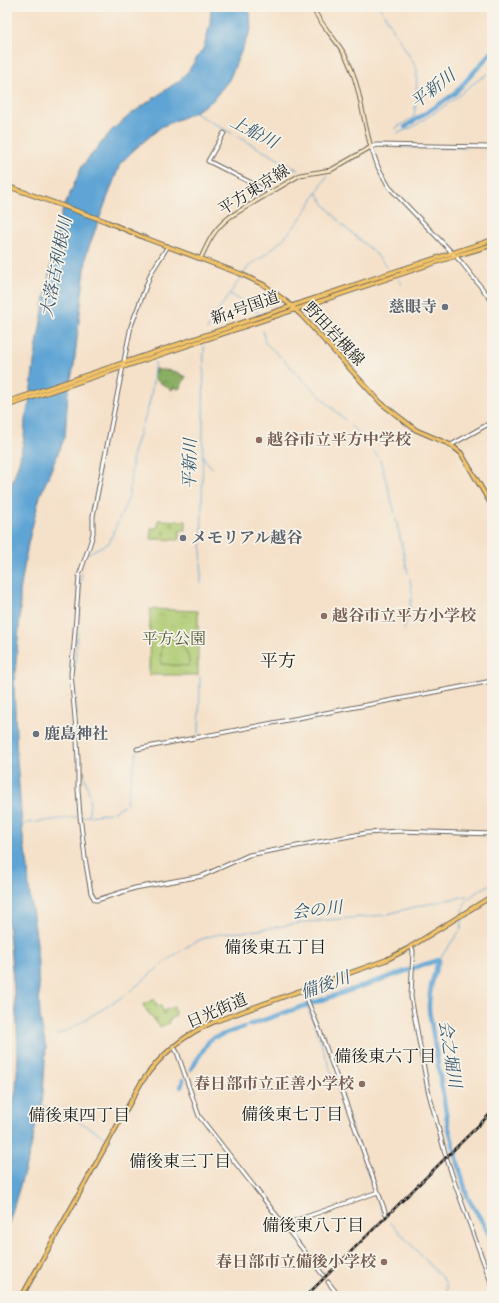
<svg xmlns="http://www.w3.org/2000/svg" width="499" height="1303" font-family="Alegreya,'Noto Serif JP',serif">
	<defs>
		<pattern id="grass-tufts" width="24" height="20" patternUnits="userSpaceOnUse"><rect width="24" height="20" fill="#adca71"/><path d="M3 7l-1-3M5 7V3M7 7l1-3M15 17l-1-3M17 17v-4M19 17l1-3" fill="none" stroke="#94ad61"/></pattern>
		<pattern id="forest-crowns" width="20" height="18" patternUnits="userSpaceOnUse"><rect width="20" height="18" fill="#8aae63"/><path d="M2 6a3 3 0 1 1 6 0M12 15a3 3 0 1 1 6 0" fill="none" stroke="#708d51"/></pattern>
		<pattern id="cemetery-stones" width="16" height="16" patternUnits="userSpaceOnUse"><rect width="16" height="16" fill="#adca71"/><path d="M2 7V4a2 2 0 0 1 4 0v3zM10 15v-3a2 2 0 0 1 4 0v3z" fill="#94ad61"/></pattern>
	</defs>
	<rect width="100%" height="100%" fill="#f7f3e8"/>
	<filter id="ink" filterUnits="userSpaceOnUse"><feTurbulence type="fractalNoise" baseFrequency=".025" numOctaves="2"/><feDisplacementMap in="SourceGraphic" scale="8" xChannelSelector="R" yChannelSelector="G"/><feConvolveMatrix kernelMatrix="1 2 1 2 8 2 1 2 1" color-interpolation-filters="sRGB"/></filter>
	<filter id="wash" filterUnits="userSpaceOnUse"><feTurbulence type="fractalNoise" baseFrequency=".012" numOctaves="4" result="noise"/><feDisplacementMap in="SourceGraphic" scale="16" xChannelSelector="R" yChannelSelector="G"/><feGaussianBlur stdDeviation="0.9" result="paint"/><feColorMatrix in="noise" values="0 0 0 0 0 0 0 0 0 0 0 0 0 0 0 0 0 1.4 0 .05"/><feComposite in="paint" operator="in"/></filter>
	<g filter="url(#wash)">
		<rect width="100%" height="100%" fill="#f5e1c9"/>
		<polygon fill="url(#grass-tufts)" stroke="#647346" points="150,609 198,611 198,675 149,675"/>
		<path fill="url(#forest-crowns)" stroke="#536540" d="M155 369H157V370C165 370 178 370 183 376H186L180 388 178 389 174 387 172 390 154 379Z"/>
		<g fill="url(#cemetery-stones)" stroke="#647346">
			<polygon points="158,520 186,521 186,530 180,530 179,540 151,539 151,528 158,528"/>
			<polygon points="154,999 158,1006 161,1006 163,1011 174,1007 176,1016 168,1021 169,1023 160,1027 143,1006 143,1005"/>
		</g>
		<path fill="#adca71" stroke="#647346" d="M162 635C177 638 190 649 189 666L161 664Z"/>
		<polygon fill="#5ea4d4" stroke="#3d6078" points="211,7 247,7 250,13 251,29 229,80 212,101 193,113 161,127 135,149 120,164 87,252 74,365 68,392 65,437 40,496 28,544 20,592 20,617 14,685 17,760 23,837 28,867 29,889 37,943 40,1017 46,1048 42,1109 39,1111 30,1152 7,1230 7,1123 11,1117 16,1089 18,1057 17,1025 7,910 7,498 19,462 24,438 25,419 29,404 34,362 55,240 62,212 82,166 112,130 131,114 180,80 189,70 204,47 210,24"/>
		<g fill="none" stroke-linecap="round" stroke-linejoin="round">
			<g stroke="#5ea4d4" stroke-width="1">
				<polyline points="380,7 417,69 416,102 414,117 394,129"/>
				<polyline points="491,72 492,71"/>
				<polyline points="193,112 298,170"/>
				<polyline points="398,133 413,127 456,98 467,88 487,74"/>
				<polyline points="395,147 398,147"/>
				<polyline points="400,147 418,148"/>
				<polyline points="423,148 430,148"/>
				<polyline points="432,148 466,148"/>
				<polyline points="317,193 325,205 339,221"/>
				<polyline points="341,224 373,251 388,268"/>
				<polyline points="488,251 492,257"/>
				<polyline points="398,279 402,284"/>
				<polyline points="230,294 258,312"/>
				<path d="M207 330 211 321 249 266C261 258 273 249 283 239 301 222 314 196 327 176"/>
				<polyline points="263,331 265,343 281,357"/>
				<polyline points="284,360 303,380 346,421"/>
				<polyline points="153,377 155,362"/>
				<polyline points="143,424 150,401 153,381"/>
				<polyline points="350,425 361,436 378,457"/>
				<polyline points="203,456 208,464 213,468"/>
				<polyline points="380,460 395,513"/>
				<polyline points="129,495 133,453 141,428"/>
				<polyline points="396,519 408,573"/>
				<polyline points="110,540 129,497"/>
				<polyline points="88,553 109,543 110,541"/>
				<polyline points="410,579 412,593"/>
				<polyline points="81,583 82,573"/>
				<polyline points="201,583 204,346"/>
				<polyline points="79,616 80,588"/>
				<polyline points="78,619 78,618"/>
				<polyline points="78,626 78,621"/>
				<polyline points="404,630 412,597"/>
				<polyline points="78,634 78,632"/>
				<polyline points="76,648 77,636"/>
				<polyline points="74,672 76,650"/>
				<polyline points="74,690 74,692"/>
				<polyline points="74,694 77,717"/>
				<polyline points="199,735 200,677"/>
				<polyline points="80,762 84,774"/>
				<polyline points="84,776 90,795"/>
				<polyline points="126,803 137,751"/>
				<polyline points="113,812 123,806"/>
				<polyline points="89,815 90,798"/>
				<polyline points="81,817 110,813"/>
				<polyline points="36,822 77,817"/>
				<polyline points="22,825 33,822"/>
				<path d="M463 912C461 898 482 890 492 883"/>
				<polyline points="388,914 414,907 467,896"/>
				<polyline points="252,931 307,922 385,915"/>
				<polyline points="439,960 461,929 463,915"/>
				<path d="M162 965C178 951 199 937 220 934 230 932 240 933 249 931"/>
				<polyline points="134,988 160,966"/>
				<polyline points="130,991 132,990"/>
				<polyline points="307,1005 375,1192"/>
				<polyline points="88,1018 127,994"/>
				<polyline points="83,1021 87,1019"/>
				<polyline points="75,1026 82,1022"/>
				<polyline points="57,1035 73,1028"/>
				<polyline points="42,1105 76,1120 112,1141"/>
				<polyline points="376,1195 383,1215"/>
				<polyline points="391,1223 445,1281 448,1296"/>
			</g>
			<g stroke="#5ea4d4" stroke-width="4.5">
				<polyline points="405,127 454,94 492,52"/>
				<path d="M439 960C433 976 428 992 429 1010L448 1125 467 1196C475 1212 487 1225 492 1242"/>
				<polyline points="413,968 439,960"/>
				<polyline points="249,1025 409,970"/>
				<polyline points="191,1069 209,1041 213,1038 244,1027"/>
				<polyline points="181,1087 183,1080"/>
			</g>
		</g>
	</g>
	<g filter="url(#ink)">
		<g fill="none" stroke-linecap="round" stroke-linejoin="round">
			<g stroke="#686159" stroke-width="5">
				<g id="tertiary">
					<polyline points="224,133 208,161 271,193"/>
					<polyline points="492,147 376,145 371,147 378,167 389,187 462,263 492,301"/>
					<polyline points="168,246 151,273 131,326 93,516 93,533 91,541 79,576 74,644 71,674 77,740 78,761 78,789 80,816 85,858 90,887 91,893 95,900 97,900 135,888 202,876 249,855 366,833 399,831 492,834"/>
					<polyline points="451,445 492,422"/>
					<polyline points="137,749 492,681"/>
					<polyline points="411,946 413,951 411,997 428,1090 445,1153 455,1184 492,1285"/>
					<polyline points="303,990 320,1031 386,1214"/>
					<polyline points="173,1046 177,1052 199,1116 323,1275"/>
					<polyline points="284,1226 297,1220 378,1192"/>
					<polyline points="328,1282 339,1296"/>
				</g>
			</g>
			<g stroke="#686159" stroke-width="5">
				<path id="secondary" d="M201 258C209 240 214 229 231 216L300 175 331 170 371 147C362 117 360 83 345 55 335 38 321 25 312 7"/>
			</g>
			<g stroke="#686159" stroke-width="5.5">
				<polyline id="primary" points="7,186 105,221 145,238 241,274 264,285 288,303 302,316 381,403 416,430 451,445 461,453 492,506"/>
			</g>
			<g stroke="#686159" stroke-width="5.5">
				<g id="trunk">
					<polyline points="7,402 384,275 492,240"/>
					<polyline points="7,406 455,256 492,245"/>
					<path d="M22 1296 141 1083C160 1055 184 1034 216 1021L386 960 407 949 492 896"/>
				</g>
			</g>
			<use href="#tertiary" stroke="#fff" stroke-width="3"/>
			<use href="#secondary" stroke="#f9e7c3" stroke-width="3"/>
			<use href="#primary" stroke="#f1c369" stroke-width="3.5"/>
			<use href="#trunk" stroke="#f1c369" stroke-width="3.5"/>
			<g stroke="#1c1c1c" stroke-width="2.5">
				<polyline id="rail" points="306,1296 492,1112"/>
			</g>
			<use href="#rail" stroke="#f7f3e8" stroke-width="1" stroke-dasharray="3" stroke-linecap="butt"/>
		</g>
	</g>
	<g fill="#6b7280" stroke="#f7f3e8" stroke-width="1.5">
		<circle cx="445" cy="307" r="4"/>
		<circle cx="183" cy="538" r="4"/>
		<circle cx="36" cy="734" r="4"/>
	</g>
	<g fill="#8d6e63" stroke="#f7f3e8" stroke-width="1.5">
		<circle cx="259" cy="440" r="4"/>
		<circle cx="324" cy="616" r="4"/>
		<circle cx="362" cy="1084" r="4"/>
		<circle cx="384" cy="1262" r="4"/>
	</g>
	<g text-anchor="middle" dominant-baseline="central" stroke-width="3.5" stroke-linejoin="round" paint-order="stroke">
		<g font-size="16" fill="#1c1c1c" stroke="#f7f3e8">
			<text transform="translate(254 190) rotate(-32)">平方東京線</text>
			<text transform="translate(245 308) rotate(-19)">新4号国道</text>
			<text transform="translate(334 334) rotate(47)">野田岩槻線</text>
			<text transform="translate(217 1011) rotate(-23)">日光街道</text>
		</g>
		<g font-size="16" font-weight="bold" fill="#5b616d" stroke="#f7f3e8" text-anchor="start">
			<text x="437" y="307" text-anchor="end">慈眼寺</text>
			<text x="191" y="538">メモリアル越谷</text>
			<text x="44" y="734">鹿島神社</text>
		</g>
		<g font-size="16" font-weight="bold" fill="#785e54" stroke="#f7f3e8" text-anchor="start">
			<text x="267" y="440">越谷市立平方中学校</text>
			<text x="332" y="616">越谷市立平方小学校</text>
			<text x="354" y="1084" text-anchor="end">春日部市立正善小学校</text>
			<text x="376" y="1262" text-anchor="end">春日部市立備後小学校</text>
		</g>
		<g font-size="16" fill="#4f593a" stroke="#f7f3e8">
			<text x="174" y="639">平方公園</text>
		</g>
		<g font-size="17" font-style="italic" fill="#3a596f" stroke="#f7f3e8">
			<text transform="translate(433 89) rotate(-38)">平新川</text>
			<text transform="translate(254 132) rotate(28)">上船川</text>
			<text transform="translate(56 267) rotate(-79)">大落古利根川</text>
			<text transform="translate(190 464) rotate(-89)">平新川</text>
			<text transform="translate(317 910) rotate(-6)">会の川</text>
			<text transform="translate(325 985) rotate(-19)">備後川</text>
			<text transform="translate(450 1054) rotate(81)">会之堀川</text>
		</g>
		<g font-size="17" fill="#1c1c1c" stroke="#f7f3e8">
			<text x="275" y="947">備後東五丁目</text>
			<text x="385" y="1056">備後東六丁目</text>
			<text x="292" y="1114">備後東七丁目</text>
			<text x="79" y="1115">備後東四丁目</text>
			<text x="180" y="1161">備後東三丁目</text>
			<text x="313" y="1225">備後東八丁目</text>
		</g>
		<g font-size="18" fill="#1c1c1c" stroke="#f7f3e8">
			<text x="278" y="661">平方</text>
		</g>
	</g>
	<rect width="499" height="1303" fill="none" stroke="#f7f3e8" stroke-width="24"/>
</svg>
